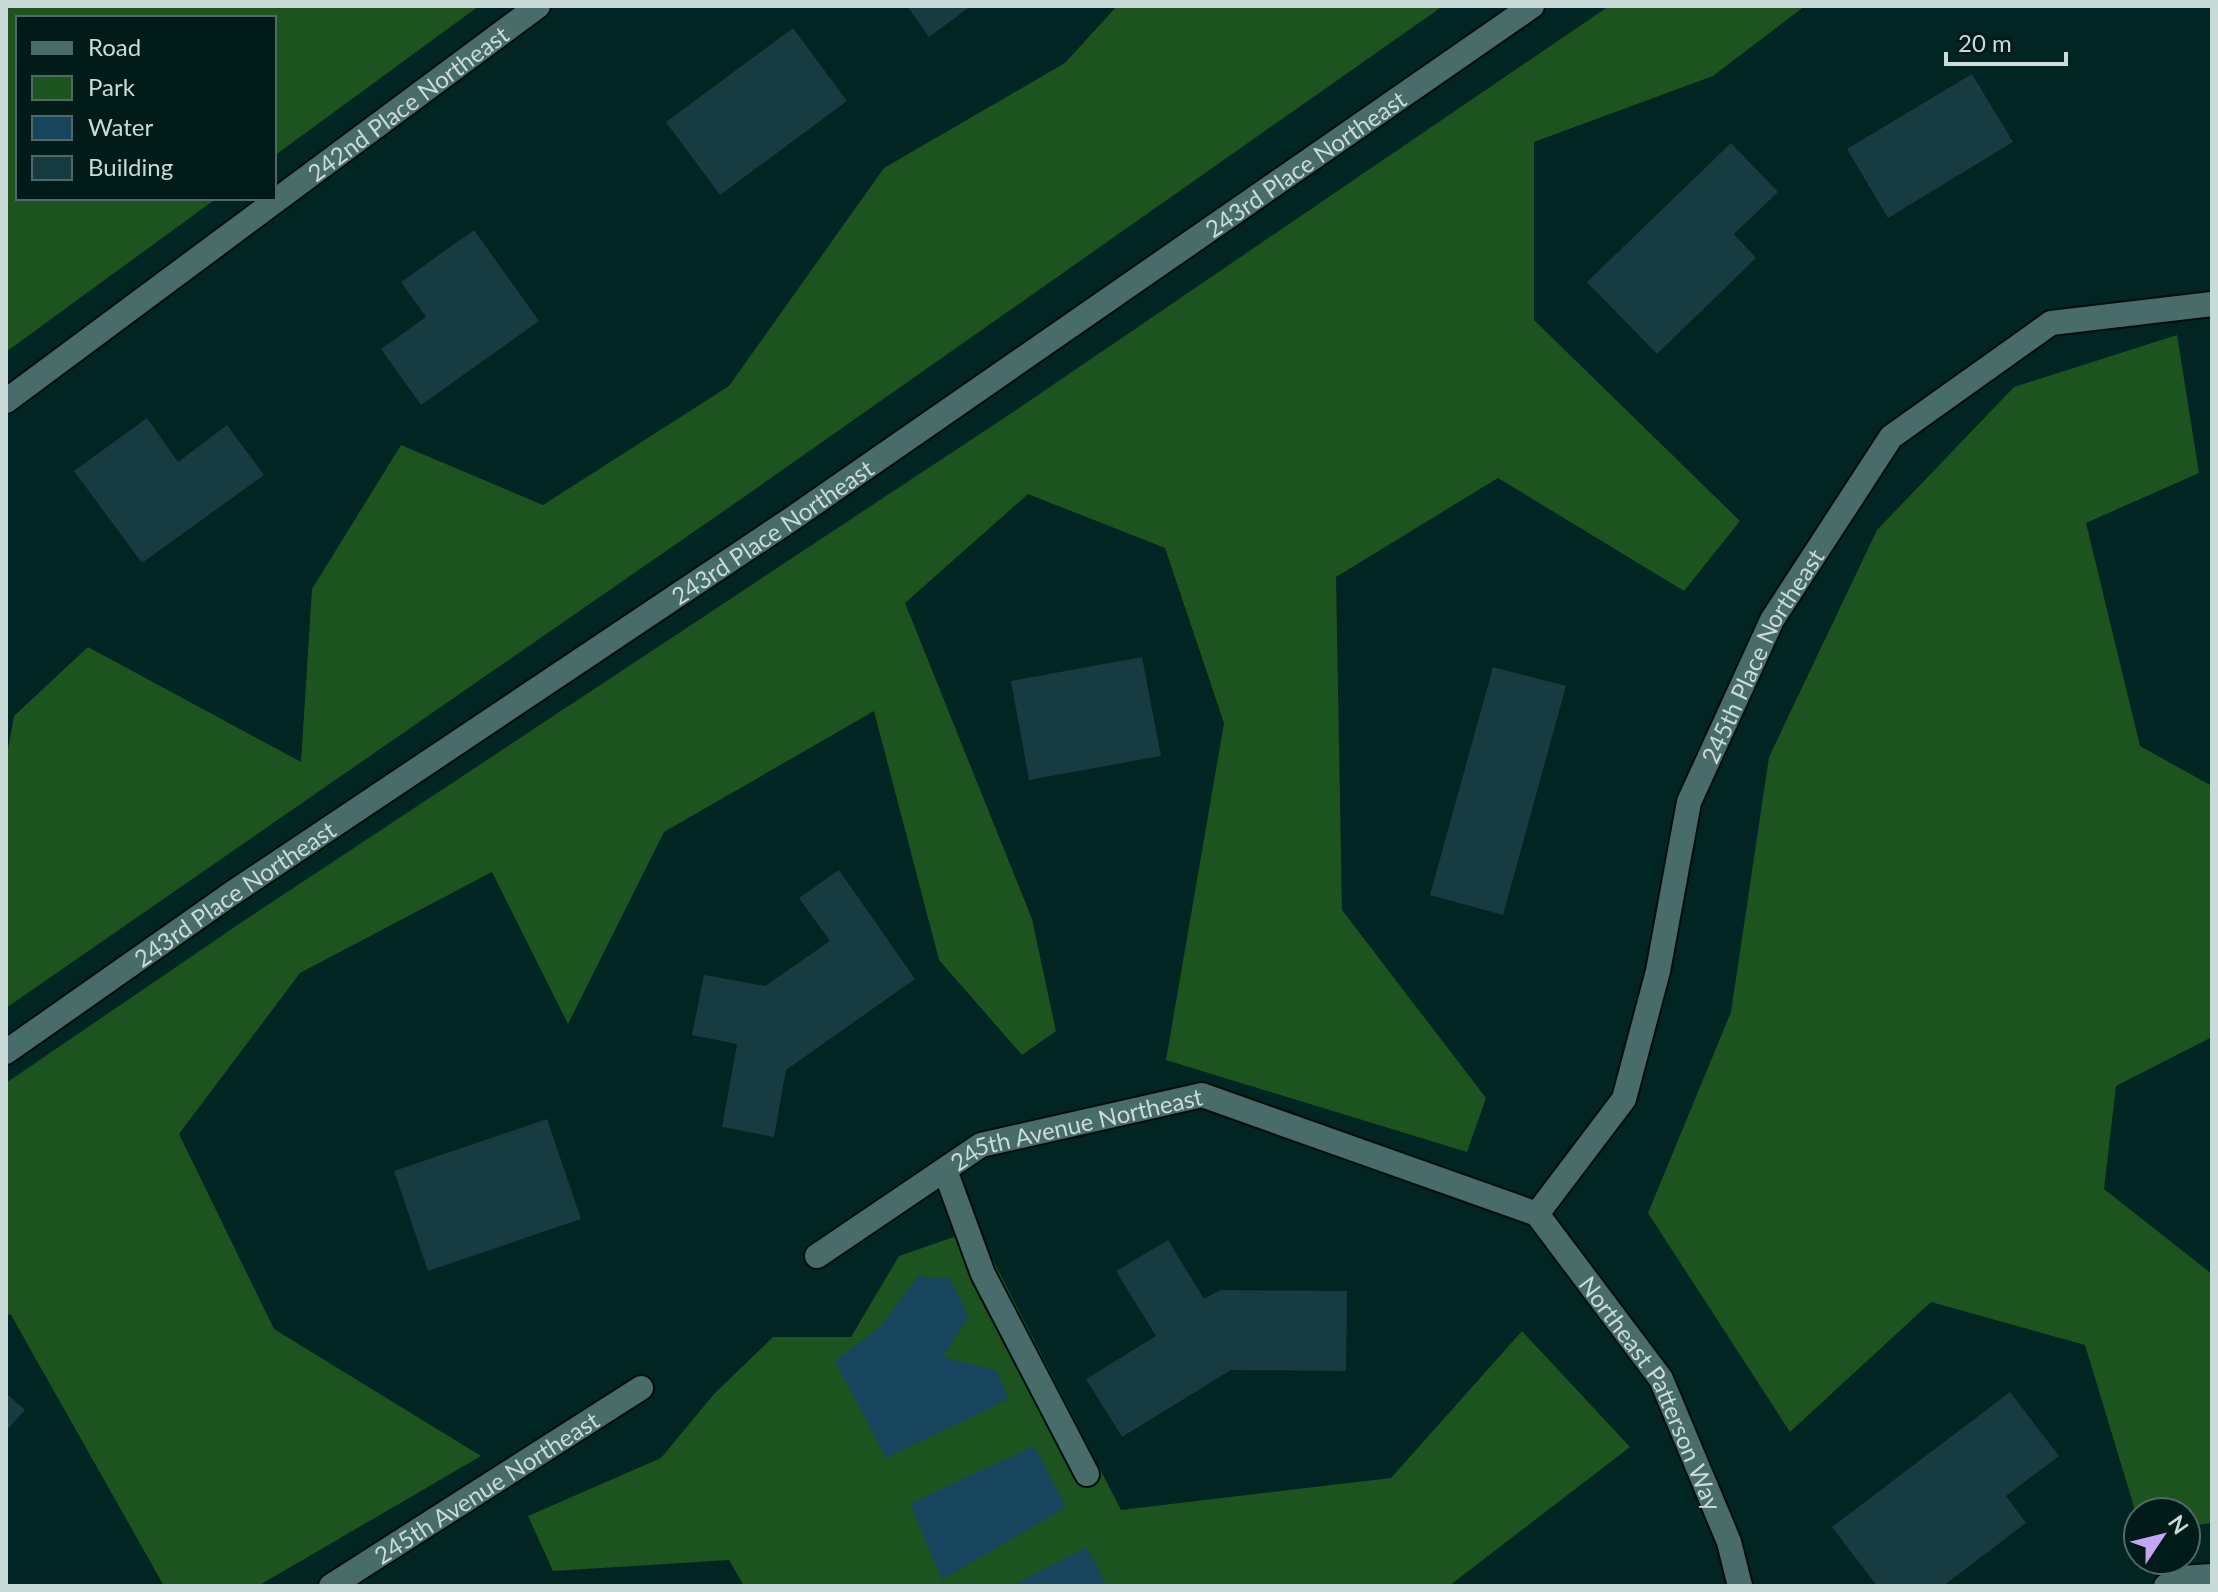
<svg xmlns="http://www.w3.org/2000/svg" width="2218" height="1592" font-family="Lato,sans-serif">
	<rect width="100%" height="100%" fill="#002523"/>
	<g fill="#1d531f">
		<polygon points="6,6 479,6 274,156 274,18 18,18 18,198 217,198 6,352"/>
		<polygon points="1117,6 1443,6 744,497 6,1008 6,760 14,716 88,647 301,762 312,589 401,445 543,505 729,386 884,168 1065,63"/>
		<polygon points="1609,6 1805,6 1713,76 1534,142 1534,320 1740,521 1684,591 1498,478 1336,577 1342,910 1486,1098 1467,1152 1166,1060 1224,723 1165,548 1028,494 905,603 1032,919 1056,1031 1022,1055 939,960 874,711 664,832 568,1024 492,872 300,973 179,1134 274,1329 481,1456 258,1586 164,1586 11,1315 6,1314 6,1083 242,922 1019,408"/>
		<polygon points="2177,335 2199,473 2086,523 2140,746 2212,786 2212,1037 2116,1086 2104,1189 2212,1274 2212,1523 2186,1526 2186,1512 2138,1512 2138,1520 2085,1345 1931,1302 1790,1432 1648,1213 1731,1012 1769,757 1877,530 2014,387"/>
		<polygon points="977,1229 1121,1510 1391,1478 1522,1331 1630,1447 1449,1586 744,1586 729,1560 553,1571 528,1516 661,1458 714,1394 773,1337 851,1337 899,1256"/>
	</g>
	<g fill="#16455d">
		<polygon points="918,1276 949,1278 969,1316 943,1357 997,1371 1009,1399 886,1458 835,1361 881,1326"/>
		<polygon points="1034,1446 1066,1507 942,1580 910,1504"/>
		<polygon points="1087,1547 1107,1586 1011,1586"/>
	</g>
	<g fill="#163b41">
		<polygon points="907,6 971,6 929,37"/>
		<polygon points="793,28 847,101 720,195 666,122"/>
		<polygon points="1972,74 2013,142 1888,218 1847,149"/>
		<polygon points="1731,143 1778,192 1734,234 1756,258 1657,354 1587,282"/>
		<polygon points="474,230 539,321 421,405 381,349 426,317 401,282"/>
		<polygon points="147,418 178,462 227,425 264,475 142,563 74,471"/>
		<polygon points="1142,657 1161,756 1029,780 1011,681"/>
		<polygon points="1493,667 1566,686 1503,915 1430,895"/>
		<polygon points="839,870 915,979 786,1070 774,1137 722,1127 737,1044 692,1035 704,975 765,986 830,941 799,898"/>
		<polygon points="547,1119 581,1219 428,1271 394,1171"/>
		<polygon points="1168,1240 1204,1299 1220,1290 1347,1291 1346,1371 1231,1370 1122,1437 1086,1379 1156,1336 1116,1271"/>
		<polygon points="2010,1392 2059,1456 2006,1496 2026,1523 1943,1586 1877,1586 1832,1527"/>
		<polygon points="6,1393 25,1410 6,1431"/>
	</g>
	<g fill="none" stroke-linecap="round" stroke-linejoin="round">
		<g stroke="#000d0c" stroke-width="28">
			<g id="minor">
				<path id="s1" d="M6 401 538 6"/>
				<path id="s2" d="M6 1052 231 894 793 518 1532 6"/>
				<polyline points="945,1170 983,1274 1087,1474"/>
				<path id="s3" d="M1537 1214 1624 1099 1658 971 1689 802 1772 620 1891 437 2051 323 2212 304"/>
				<path id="s4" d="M1537 1214 1661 1379 1729 1542 1740 1586"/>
				<path id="s5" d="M817 1256 981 1145 1202 1095 1537 1214"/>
				<path id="s6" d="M331 1586 641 1388"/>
				<polyline points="2166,1586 2180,1578 2212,1576"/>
			</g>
		</g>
		<use href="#minor" stroke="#486c69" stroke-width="24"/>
	</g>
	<g text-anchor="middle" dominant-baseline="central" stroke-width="6" stroke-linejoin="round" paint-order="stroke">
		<g font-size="24" fill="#c8dbd9" stroke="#011b19">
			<text stroke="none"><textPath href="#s1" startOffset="500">242nd Place Northeast</textPath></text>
			<text stroke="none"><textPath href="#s2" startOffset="1574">243rd Place Northeast</textPath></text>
			<text stroke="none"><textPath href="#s2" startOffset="926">243rd Place Northeast</textPath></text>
			<text stroke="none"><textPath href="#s3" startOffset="612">245th Place Northeast</textPath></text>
			<text stroke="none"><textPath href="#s2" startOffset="278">243rd Place Northeast</textPath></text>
			<text stroke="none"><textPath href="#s5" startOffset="294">245th Avenue Northeast</textPath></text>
			<text stroke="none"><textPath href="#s4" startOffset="214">Northeast Patterson Way</textPath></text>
			<text stroke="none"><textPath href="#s6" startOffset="184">245th Avenue Northeast</textPath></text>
		</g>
	</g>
	<rect width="2218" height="1592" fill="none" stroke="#c8dbd9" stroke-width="16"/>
	<rect x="16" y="16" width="260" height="184" fill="#011b19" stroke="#516866" stroke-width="2"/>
	<rect x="32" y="42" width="40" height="12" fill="#486c69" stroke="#516866" stroke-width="2"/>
	<text x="88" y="56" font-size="24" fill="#c8dbd9">Road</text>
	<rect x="32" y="76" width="40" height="24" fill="#1d531f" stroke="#516866" stroke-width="2"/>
	<text x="88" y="96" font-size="24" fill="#c8dbd9">Park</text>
	<rect x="32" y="116" width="40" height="24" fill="#16455d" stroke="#516866" stroke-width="2"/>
	<text x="88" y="136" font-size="24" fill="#c8dbd9">Water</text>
	<rect x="32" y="156" width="40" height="24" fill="#163b41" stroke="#516866" stroke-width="2"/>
	<text x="88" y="176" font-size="24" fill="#c8dbd9">Building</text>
	<g transform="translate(2162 1536) rotate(55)"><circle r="38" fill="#011b19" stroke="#516866" stroke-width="2"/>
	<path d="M0-6L14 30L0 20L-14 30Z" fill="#c3a7f2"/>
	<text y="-12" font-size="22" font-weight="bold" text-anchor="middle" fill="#c8dbd9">N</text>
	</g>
	<path d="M1946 52v12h120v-12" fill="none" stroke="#c8dbd9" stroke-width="4"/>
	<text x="1958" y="52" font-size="24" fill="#c8dbd9" stroke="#011b19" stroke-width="6" paint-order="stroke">20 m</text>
</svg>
